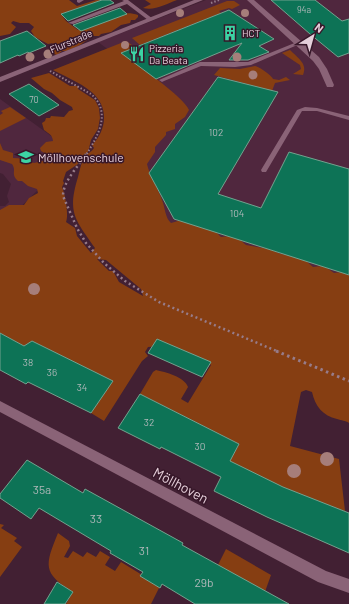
<svg xmlns="http://www.w3.org/2000/svg" width="349" height="604" font-family="Barlow,sans-serif">
	<rect width="100%" height="100%" fill="#422033"/>
	<g fill="#50273e">
		<polygon points="206,0 349,0 349,287 171,227 140,175 151,81 98,42"/>
		<polygon points="0,99 58,141 45,183 0,227 0,206 5,206 9,202 7,196 11,184 3,174 0,173"/>
	</g>
	<g fill="#863e12" fill-rule="evenodd">
		<path d="M0 0H69L77 6 96 0H102L61 14 66 21 78 30C96 24 119 8 138 15V17L135 20H131L130 23 121 25 111 32 101 34 99 36H93L80 45 67 51H62L57 55 54 54V48L50 47 53 43 48 44 35 37 31 31 34 27 29 23H20L13 21 11 23 16 27 10 34 0 36Z"/>
		<path d="M145 0H177C166 4 155 11 143 8L151 4Z"/>
		<polygon points="227,1 234,1 240,5 232,9 229,8 219,11 221,13 140,45 132,38"/>
		<path d="M126 41 135 47 122 53C135 63 184 97 189 110L185 117 175 124V129L166 132V135L155 147V152L147 164C150 177 158 188 162 200 165 207 165 218 171 223L185 219 214 230 221 237 230 236 239 239 246 245 269 249 281 254 289 255 305 260 313 267C330 266 320 264 334 273L342 272 349 274V423C345 420 342 421 337 419 323 416 315 406 312 392L306 390 301 392 290 446 339 459 345 511 224 472 239 444 140 394 153 372 156 370C165 372 185 377 188 387L181 399 188 403 211 365 208 363 160 346 148 347 145 352 148 356 142 361 104 421 91 413 112 381 32 341 24 346 0 333V210L9 205H24L29 198 38 193 37 189 28 186 22 181H18C10 174 17 171 12 164L0 160V143L3 150 13 153V158C20 158 28 160 34 163L47 160 46 154 41 151 40 148 46 142 53 141C52 134 49 134 44 130L42 123 45 121 46 118H50L51 116 64 117 69 111 73 110 72 107 60 100 52 93 44 89 31 78 49 73 70 86H79L78 89 95 100 99 108 100 118 98 129 91 140 88 152 80 158 78 164 66 172 63 181 64 183 62 187C65 194 69 215 66 222L75 228 77 236 91 253 95 248C75 219 67 213 78 177 80 170 81 162 85 156 87 153 92 152 94 148L92 145C99 138 104 128 104 118 105 91 73 81 53 70ZM97 259 106 260 141 289 143 296 119 282 113 271H109Z"/>
		<path d="M290 50C298 58 308 64 303 75L293 74 301 69 300 65 282 53Z"/>
		<path d="M255 66C260 67 272 76 273 79L279 80 286 77 290 80 275 83 272 91 214 75 220 68 240 69Z"/>
		<polygon points="10,107 26,118 0,131 0,115 3,113 1,111"/>
		<polygon points="0,524 4,525 1,528 17,538 14,541 22,547 0,577"/>
		<path d="M58 533 69 541 70 546 64 557 68 558 73 551 83 557 87 552 96 557 100 551 110 557 105 565 115 571 121 562 160 586 151 604H66L73 592C42 573 45 565 58 533Z"/>
		<polygon points="226,549 271,575 262,600 214,573"/>
	</g>
	<g fill="#0d7356" stroke="#73a28e">
		<polygon points="102,0 110,0 114,3 68,21 61,14"/>
		<polygon points="271,0 315,0 342,21 349,19 349,53 338,57 310,34"/>
		<polygon points="120,8 127,14 81,31 73,25"/>
		<polygon points="229,10 274,39 259,46 269,52 248,60 229,60 242,43 156,79 121,53"/>
		<polygon points="27,31 46,46 29,53 28,52 19,56 18,55 0,63 0,41"/>
		<polygon points="218,77 278,92 218,194 261,208 289,152 349,169 349,275 174,219 149,173"/>
		<polygon points="29,84 59,105 39,116 9,94"/>
		<polygon points="0,333 24,346 32,341 113,381 91,413 28,382 26,384 0,370"/>
		<polygon points="157,339 211,362 202,377 148,353"/>
		<polygon points="140,394 239,444 230,461 283,487 349,513 349,553 267,517 214,491 221,477 161,447 160,449 118,428"/>
		<polygon points="27,460 83,493 85,489 183,543 182,545 289,604 195,604 162,584 160,588 140,576 143,572 110,553 111,551 39,508 31,519 0,498 0,494"/>
		<polygon points="57,582 73,592 65,604 44,604"/>
	</g>
	<g fill="none" stroke-linecap="round" stroke-linejoin="round">
		<g stroke="#977c8a" stroke-width="2" stroke-dasharray="1.5 2" stroke-linecap="butt">
			<polyline points="211,3 219,0"/>
			<path d="M50 71 91 94C112 112 98 136 86 155"/>
		</g>
		<path stroke="#977c8a" stroke-width="2.5" stroke-dasharray="2 3" stroke-linecap="butt" d="M86 154C79 166 63 181 63 196L77 228 86 243 104 263 125 281 159 302 279 352"/>
		<polyline stroke="#977c8a" stroke-width="3" stroke-dasharray="2.5 3.5" stroke-linecap="butt" points="276,351 349,381"/>
		<g fill="#8a6377" fill-rule="evenodd">
			<polygon points="77,0 84,0 79,3 77,2"/>
			<polygon points="122,0 128,0 153,19 148,20 127,4 73,24 68,23 124,1"/>
			<polygon points="297,42 302,43 251,65 235,67 201,66 164,81 162,82 159,80 200,62 248,62"/>
			<polygon points="305,107 317,108 349,116 349,120 317,111 302,111 266,172 262,172 261,170 297,110"/>
		</g>
		<g fill="#8a6377" fill-rule="evenodd">
			<polygon points="194,0 203,0 0,82 0,77"/>
			<polygon points="247,0 254,0 319,57 327,69 334,85 333,87 327,87 319,69 313,61"/>
			<polygon points="0,401 326,571 349,579 349,593 318,582 0,412"/>
		</g>
	</g>
	<g fill="#a67e7a">
		<circle cx="180" cy="13" r="4"/>
		<circle cx="245" cy="13" r="4"/>
		<circle cx="125" cy="45" r="4"/>
		<circle cx="48" cy="54" r="4.5"/>
		<circle cx="30" cy="57" r="4.5"/>
		<circle cx="237" cy="57" r="4.5"/>
		<circle cx="253" cy="75" r="4.5"/>
		<circle cx="34" cy="289" r="6"/>
		<circle cx="327" cy="459" r="7"/>
		<circle cx="294" cy="471" r="7"/>
	</g>
	<defs>
		<g id="building-bare" transform="scale(1.2)"><path d="M-4-6H4V6H1V3H-1V6H-4ZM-2.5-4.3h1.7v1.8h-1.7ZM.8-4.3h1.7v1.8H.8ZM-2.5-1h1.7V.8h-1.7ZM.8-1h1.7V.8H.8Z" fill="#3cd4a4" stroke="#371729" stroke-width="2.5" paint-order="stroke"/></g>
		<g id="restaurant-bare" transform="scale(1.2)"><path d="M-5-6h1v4h1v-4h1v4h1v-4h1v5L-1.5 .5V6h-2V.5L-5-1ZM5-6V6H3V1.5H1.5Q1.5-4 5-6Z" fill="#3cd4a4" stroke="#371729" stroke-width="2.5" paint-order="stroke"/></g>
		<g id="school-bare" transform="scale(1.2)"><path d="M0-5L7-2L0 1L-7-2ZM-4 1L0 2.5L4 1V4Q0 6-4 4Z" fill="#3cd4a4" stroke="#371729" stroke-width="2.5" paint-order="stroke"/></g>
	</defs>
	<g fill-rule="evenodd">
		<use href="#building-bare" x="230" y="33"/>
		<use href="#restaurant-bare" x="137" y="54"/>
		<use href="#school-bare" x="26" y="157"/>
	</g>
	<g text-anchor="middle" dominant-baseline="central" stroke-width="3" stroke-linejoin="round" paint-order="stroke">
		<g font-size="9" fill="#afb8b9">
			<text x="304" y="9">94a</text>
			<text x="34" y="99">70</text>
		</g>
		<g font-size="10" fill="#e5cfda" stroke="#371729" text-anchor="start">
			<text x="242" y="33">HCT</text>
			<text x="149" y="48">Pizzeria<tspan x="149" dy="12">Da Beata</tspan></text>
		</g>
		<g font-size="10" fill="#e5cfda" stroke="#371729">
			<text transform="translate(71 41) rotate(-23)">Flurstraße</text>
		</g>
		<g font-size="10" fill="#afb8b9">
			<text x="216" y="132">102</text>
			<text x="237" y="213">104</text>
			<text x="28" y="362">38</text>
			<text x="52" y="372">36</text>
			<text x="82" y="387">34</text>
			<text x="149" y="422">32</text>
			<text x="200" y="446">30</text>
		</g>
		<g font-size="12" fill="#e5cfda" stroke="#371729" text-anchor="start">
			<text x="38" y="157">Möllhovenschule</text>
		</g>
		<g font-size="12" fill="#afb8b9">
			<text x="42" y="489">35a</text>
			<text x="96" y="518">33</text>
			<text x="144" y="550">31</text>
			<text x="204" y="582">29b</text>
		</g>
		<g font-size="14" fill="#e5cfda" stroke="#371729">
			<text transform="translate(181 485) rotate(28)">Möllhoven</text>
		</g>
	</g>
	<g transform="translate(313 36) rotate(37)" stroke="#371729" stroke-width="3" paint-order="stroke">
	<path d="M0-3L7 15L0 10L-7 15Z" fill="#e5cfda"/>
	<text y="-6" font-size="11" font-weight="bold" text-anchor="middle" fill="#e5cfda">N</text>
	</g>
</svg>
